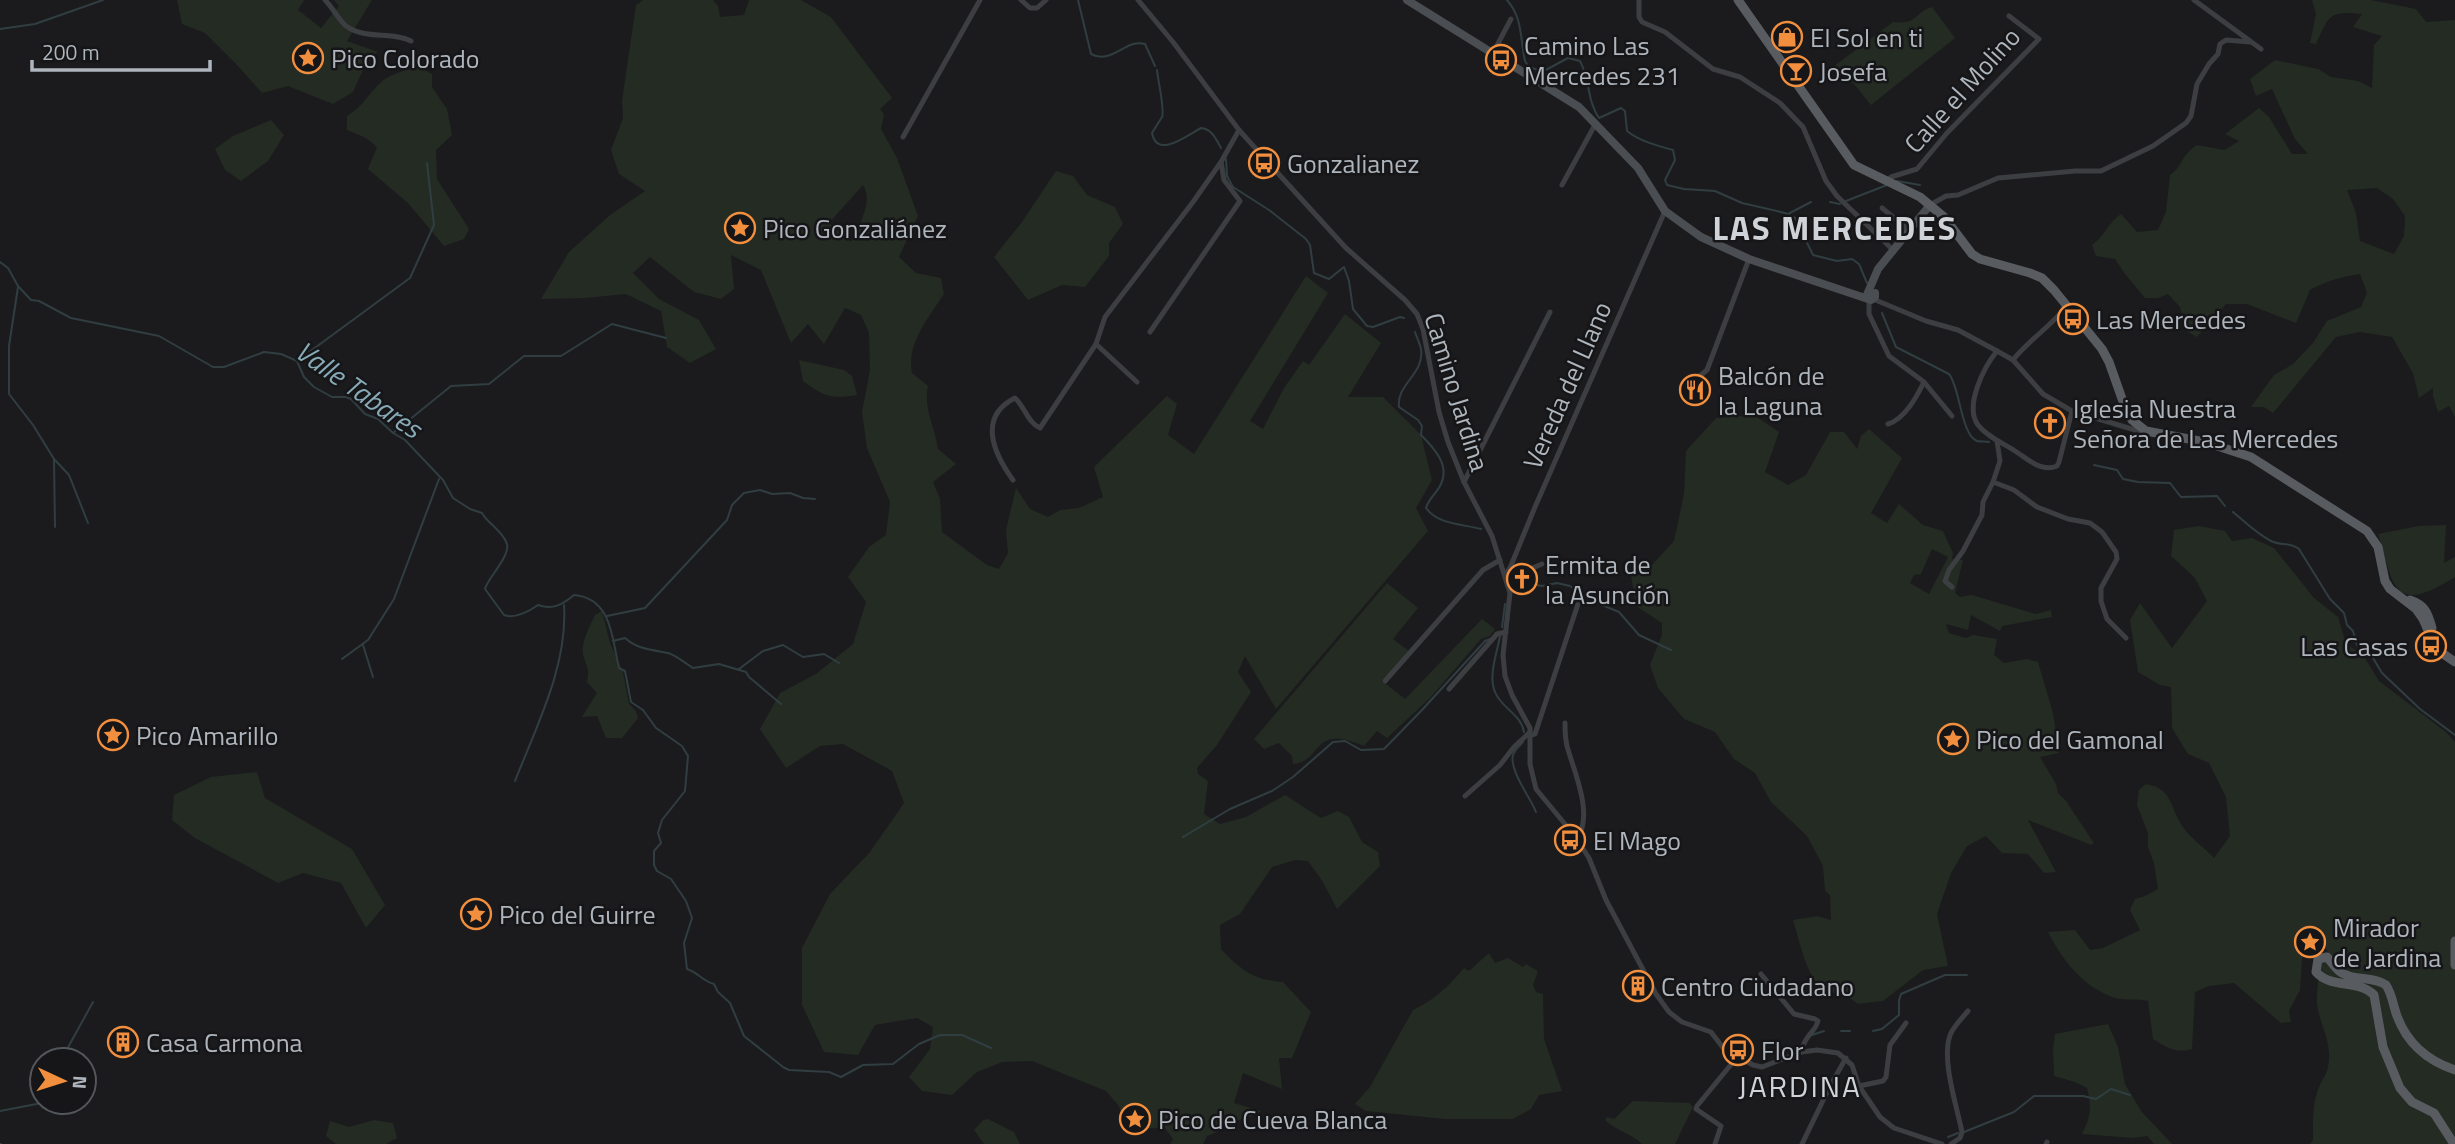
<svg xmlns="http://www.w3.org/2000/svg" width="2455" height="1144" font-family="'Titillium Web',sans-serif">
	<rect width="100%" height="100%" fill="#1b1b1d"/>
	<g fill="#232b23" fill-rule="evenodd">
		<polygon points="177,0 304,0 298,10 321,28 339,6 334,0 372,0 347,41 378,52 368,59 353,92 333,104 288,86 262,93 237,65 205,33 182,24"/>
		<path d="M643 0H713L718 6 720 17 744 15 749 0H801L831 17 892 98 880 109 884 114 881 129 897 158 918 216 899 257 916 273 941 278 944 294C929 317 906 344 912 373L928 386C923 409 935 426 938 449L956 464 933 482 940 499 942 532 987 565 999 569 1008 553 1006 530 1016 488 1030 509 1048 517 1060 510 1079 508 1103 497 1094 467 1167 396 1177 404 1168 435 1194 454 1306 276 1328 293 1250 421 1263 429 1284 388 1303 361 1309 365 1345 314 1381 343 1348 397H1383L1421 435 1432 480 1416 508 1428 531 1276 709 1245 656 1238 672 1251 692 1217 745 1197 768 1198 774 1208 781 1204 814 1220 824 1246 817 1285 795 1321 818 1338 811 1349 817 1362 842 1378 852 1380 866 1337 909 1323 882 1308 861 1295 860 1272 867 1240 914 1220 925 1221 949C1241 970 1253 980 1283 982L1311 1012 1292 1058H1279L1282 1089 1243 1073 1234 1103 1261 1111C1254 1116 1247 1117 1239 1120 1227 1125 1223 1131 1207 1136L1203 1144H1170L1173 1139 1164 1127 1134 1130 1123 1121 1119 1106 1106 1091 1032 1061 1002 1062 977 1072 952 1095 922 1091 909 1077 930 1049 933 1027 917 1018 875 1025 858 1055 824 1052 802 1005V948L830 894 870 852 904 803 892 771 843 744 820 746 786 768 760 729 780 693 816 674 853 644 866 602 848 577 869 547 886 535 890 502 867 448 862 412 870 370 869 333 861 315 845 308 824 344 808 324 791 343 761 270 731 255 734 289 721 299 694 292 650 257 633 273 659 299 699 320 716 349 690 363 667 347 661 311 626 294 585 298 541 299 569 252 610 215 645 191 619 174 611 150 623 118 622 101 636 5ZM863 185C874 201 858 227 851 242L829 223Z"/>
		<path d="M2312 0H2371L2416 9 2426 22 2455 20V417L2449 406 2438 412 2433 396V388L2419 398 2413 373 2392 337 2360 332 2336 337 2273 413 2264 407H2251L2274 375 2293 364 2313 343 2327 321 2361 307 2367 293 2360 274C2341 277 2326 281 2310 290L2296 323 2247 304H2226L2197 337 2186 331 2180 307 2168 294 2158 298H2145L2125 274 2115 259 2096 256 2092 245C2106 235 2109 221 2121 214L2137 232 2158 230 2166 212 2170 175C2184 165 2180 156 2197 145L2225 150 2239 141 2225 134 2259 108 2269 117 2292 154H2308L2295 139 2272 89 2256 96 2250 79 2275 60 2318 69 2331 77 2358 81 2372 88 2374 45 2382 36 2353 27 2362 14C2328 10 2329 16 2316 44L2310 43 2316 14ZM2377 188 2393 199 2405 216 2404 236 2394 254 2360 241 2356 213 2347 190Z"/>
		<path d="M1932 7 1955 38 1871 105 1854 84 1833 67 1893 22C1919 25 1914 12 1932 7Z"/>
		<path d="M419 67 432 74V87L447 109 452 135 436 150 437 179 469 229 464 239 444 246 408 203 368 169 377 147 366 138 347 130V116C365 104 365 98 379 84 389 74 405 70 419 67Z"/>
		<polygon points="271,120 284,135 268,161 241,181 225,170 215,149 233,136"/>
		<polygon points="1056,171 1073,176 1087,195 1115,207 1123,224 1109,243 1109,256 1085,287 1062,285 1028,300 994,257 1022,222"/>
		<path d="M799 360 844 370 852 376 857 395C830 399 825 397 803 381Z"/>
		<path d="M1754 415 1779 432 1765 472 1788 485 1806 475 1830 432H1844L1857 449 1861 436 1869 429 1902 458 1871 513 1887 523 1899 504 1923 525 1943 531 1953 553 1952 559 1963 560 1955 593 1960 597 1972 595 2036 614 2051 610 2052 617 2002 626 2000 631 1971 615 1968 630 1946 624 1949 633 1966 638 1973 635 1997 639 1994 655 2004 663 2027 659 2038 662 2053 713 2059 753 2040 757 2056 784 2058 793 2066 801 2094 843 2091 845 2028 820 2056 872 2044 873 2028 854 2002 853 1986 836 1967 846 1951 873 1937 914 1948 966 1923 970 1883 1001 1858 1004C1847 994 1836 995 1824 989 1807 980 1799 939 1793 920L1817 916 1831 920 1830 895 1825 891 1823 866 1807 836 1771 802 1755 773 1734 759 1715 732 1684 719 1658 688 1650 665 1662 635V623L1636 606 1631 575 1651 566 1674 541 1684 494 1686 451 1716 418ZM1932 549 1948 557 1929 594 1910 583 1914 575 1921 574Z"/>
		<path d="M2446 525 2444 563 2455 557V577C2393 616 2394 587 2378 534L2419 526Z"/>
		<path d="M2199 526 2225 531 2232 541 2252 538 2274 548 2314 598 2338 617 2346 644 2363 655 2379 681 2446 732 2455 742V1144H2310L2313 1140C2313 1122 2312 1104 2319 1087 2322 1080 2327 1074 2328 1067 2333 1043 2320 1026 2317 1004 2316 990 2321 979 2315 967L2330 955 2318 937 2313 934 2304 938 2303 944 2300 990 2289 1011 2291 1022 2281 1023 2234 983 2209 986 2195 992 2192 1049C2176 1054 2166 1047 2153 1039L2148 1001C2137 998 2125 1001 2115 998 2083 987 2063 961 2048 932L2075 930 2090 950 2103 948 2140 930 2130 910 2135 899 2145 896 2158 889 2154 863 2148 847V833L2137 805 2139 790 2146 784C2173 788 2170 809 2183 827 2190 838 2204 847 2214 858L2230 836 2226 797 2209 763 2188 754 2172 728 2171 687 2160 685 2138 672 2130 620 2140 603 2172 648 2207 601 2195 578 2171 556 2174 530Z"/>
		<path d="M1387 583 1418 608 1393 639 1409 651 1382 681 1405 699 1482 619 1495 629 1490 636 1481 639 1430 698 1387 738 1377 731 1364 746C1310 723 1324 761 1293 764L1292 756 1279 743 1264 749 1254 739Z"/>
		<path d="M602 611 610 643 623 672 629 704 636 711 638 718 622 738H606L597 716 582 717 597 693 587 682C590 665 586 668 583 654 581 641 590 626 595 615Z"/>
		<polygon points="257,772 265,798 352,849 385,905 366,928 341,883 303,873 278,883 195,838 172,820 174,795 211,777"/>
		<path d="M1489 953 1495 963 1508 958 1523 967 1526 964 1538 971 1533 985 1536 992 1543 994 1544 1039 1562 1091 1539 1095 1531 1109 1513 1119H1445L1366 1111 1355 1104 1370 1087 1413 1010C1433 1001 1450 985 1464 968L1469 971Z"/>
		<path d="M2108 1024 2118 1047 2125 1084 2141 1111 2172 1144H2154L2147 1136 2133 1138 2082 1134C2091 1116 2092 1108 2087 1088L2075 1082 2054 1076 2053 1049 2055 1034Z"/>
		<path d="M1633 1101 1689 1103 1693 1107 1675 1144H1642C1631 1133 1616 1131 1605 1120L1607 1117 1614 1119Z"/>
		<polygon points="988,1119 1014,1132 1020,1144 984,1144 974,1130 983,1120"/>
		<polygon points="374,1120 393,1123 397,1138 386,1144 336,1144 326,1136 330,1121 349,1127"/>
	</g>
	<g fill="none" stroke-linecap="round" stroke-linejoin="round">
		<g stroke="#303e42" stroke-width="2">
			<path d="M1078 0 1091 54C1112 65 1126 38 1145 44L1155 66"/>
			<path d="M1507 0C1523 18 1520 39 1525 61L1528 66 1542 72 1568 58 1580 61C1590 79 1587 101 1599 118L1621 108 1625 111 1627 131C1639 141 1658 146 1673 150L1675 160 1665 180 1667 185 1684 189 1715 191 1742 203 1785 213 1795 218 1813 255 1837 261 1852 259 1859 264 1867 283"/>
			<polyline points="0,29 35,24 103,0"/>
			<path d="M1157 70C1158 81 1165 110 1162 117 1159 122 1155 128 1152 133 1157 160 1189 134 1201 128 1212 129 1216 139 1221 148"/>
			<polyline points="1226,159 1227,176 1233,187 1269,210 1306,239 1310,245 1314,273 1329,279 1344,267 1349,281 1353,309 1367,326 1373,327 1400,317 1404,318"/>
			<polyline points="1897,181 1920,185"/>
			<polyline points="1846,201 1887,185"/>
			<polyline points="1830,202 1840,204"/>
			<polyline points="1788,214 1811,202"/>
			<path d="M0 262 8 268 18 286 31 300 39 301 71 318 159 336 213 367H224L264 352 281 354 297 361 304 377 314 387 332 397H346L351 399 365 414 378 419 393 433 405 440 443 480 453 498 470 509 482 513C488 524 503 531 507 544 510 557 487 579 485 589L504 615C515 619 528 612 538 605 553 610 562 605 574 595 612 598 612 639 619 668L625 671 631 702 643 710 656 728 682 746 688 756 685 791 662 820 658 833 661 843 654 851V865L657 871 671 879 686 901 692 918 684 943 687 969C699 973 701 980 714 984L718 992 730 1003 744 1036 783 1067 789 1070 829 1072 841 1077 863 1065 893 1064 919 1044 940 1035H962L991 1048"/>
			<polyline points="18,287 9,346 9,394 33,425 54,459 55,527"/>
			<path d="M1882 313 1896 347 1949 374C1960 387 1961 435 1977 441 1981 442 1985 441 1989 442"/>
			<path d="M1415 332C1417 338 1420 344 1421 349 1425 374 1396 384 1399 407L1418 420 1422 426 1421 435C1434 448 1450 465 1441 484 1437 493 1429 498 1426 508 1438 525 1463 524 1481 529"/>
			<polyline points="297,361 410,278 434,225 427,163"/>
			<polyline points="393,433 451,386 489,384 524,356 561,356 612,324 666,338"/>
			<polyline points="55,460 69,475 88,523"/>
			<polyline points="2094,465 2117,470 2123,479 2138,482 2170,483 2181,497 2217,496 2225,506"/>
			<path d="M2233 512C2245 522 2257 534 2271 541 2281 546 2290 542 2299 549L2330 599 2344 613 2347 625 2353 631 2357 645 2370 653 2382 673 2420 709 2455 735"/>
			<polyline points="1531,584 1542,586 1557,583 1570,586 1590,600 1619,612 1639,635 1671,650"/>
			<polyline points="607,616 645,608 727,520 732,505 744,493 760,490 772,494 790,493 803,498 815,499"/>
			<polyline points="1502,627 1505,604"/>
			<path d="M1500 636C1497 653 1488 676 1495 692 1501 708 1521 714 1524 732"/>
			<path d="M613 641 625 638C637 649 652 650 668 653 676 655 686 664 693 668L719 664 746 672 749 677 781 704"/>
			<polyline points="363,645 373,677"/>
			<polyline points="342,659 368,640 394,599 439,479"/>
			<polyline points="739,669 763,651 783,645 803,657 824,654 839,663"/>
			<path d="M1523 742C1520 746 1515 749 1513 755 1509 770 1530 797 1536 812"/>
			<path d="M515 781C537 725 568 665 564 605"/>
			<polyline points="1183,837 1230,809 1272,791 1293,777 1333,742 1345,741 1361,750 1384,749 1422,710 1485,641 1490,639"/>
			<polyline points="1841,1031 1850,1031"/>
			<polyline points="1873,1031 1882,1029 1899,1015 1899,1000 1901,994 1945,975 1967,975"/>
			<polyline points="1812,1035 1824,1031"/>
			<polyline points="61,1060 93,1002"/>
			<polyline points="0,1111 47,1102"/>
			<polyline points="1964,1132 2014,1112 2034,1096 2083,1096 2096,1099 2111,1089 2130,1095"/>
			<polyline points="1948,1137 1958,1133"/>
			<polyline points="0,1144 1,1144"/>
		</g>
		<g stroke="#3c3e42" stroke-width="5">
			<path d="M325 0C333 8 338 19 346 26 365 40 392 31 411 41"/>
			<polyline points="1021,0 1030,8 1037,8 1046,0"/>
			<polyline points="1138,0 1173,42 1239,130 1275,170 1346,248 1405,300 1417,314 1423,329 1439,412 1448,442 1464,482 1492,536 1510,593 1503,655 1505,676 1512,695 1530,728 1530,764 1536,789 1574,835 1589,858 1606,900 1656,994 1669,1012 1682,1022 1711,1032 1724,1049 1753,1065 1762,1067 1801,1052 1817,1050 1838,1053 1852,1065 1859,1086 1880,1117 1894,1128 1942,1144"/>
			<polyline points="1639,0 1639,17 1642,22 1665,32 1713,69 1740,77 1780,103 1803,127 1826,181 1837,196 1893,250"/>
			<polyline points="2194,0 2261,49"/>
			<polyline points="1493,53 1511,19"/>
			<polyline points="903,137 980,0"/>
			<polyline points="1887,181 1891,177 1917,169 1947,133 2039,39 2009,16"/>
			<polyline points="1562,185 1596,123"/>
			<polyline points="1930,205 1946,196 1958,195 1998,178 2075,171 2101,171 2153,146 2186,123 2191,116 2197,84 2209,64 2218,54 2220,44 2226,40 2250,42"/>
			<polyline points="1882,208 1909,230"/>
			<polyline points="1873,299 1926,321 1958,330 1997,351 2013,360 2043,394 2072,411 2145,433"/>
			<polyline points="1869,300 1869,314 1889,356 1924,382 1952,416"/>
			<polyline points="1150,332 1240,201 1224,180 1221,162"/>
			<polyline points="1096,344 1137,382"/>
			<path d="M1997 351C1984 367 1964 406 1978 425 1988 438 2006 444 2018 453 2030 461 2042 472 2057 466L2059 462 2072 411"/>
			<path d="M2013 360C2029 340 2051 326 2067 306"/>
			<polyline points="1683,395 1690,379 1701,375 1707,370 1749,259"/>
			<path d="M1888 424C1905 419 1917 396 1924 382"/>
			<polyline points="1997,441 2000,461 1993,482 2014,490 2037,507 2068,519 2090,523 2102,532 2116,552 2117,559 2101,588 2101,601 2107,619 2126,638"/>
			<path d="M1013 480C994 454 977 417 1015 398 1025 407 1028 423 1040 428L1096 344 1105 317 1193 202 1221 162 1239 130"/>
			<polyline points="1464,482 1550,312"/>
			<polyline points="1505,575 1510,568 1535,507 1665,211"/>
			<polyline points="1506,579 1542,564"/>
			<polyline points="1952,587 1945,581 1949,570 1963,551 1982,515 1983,502 1993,482"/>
			<polyline points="1385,681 1483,570 1500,560"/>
			<polyline points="1449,689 1497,634 1506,632"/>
			<path d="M1565 723C1565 730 1565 738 1567 746 1574 772 1594 814 1577 839"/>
			<polyline points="1529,736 1535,734 1578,604"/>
			<polyline points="1465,796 1500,765 1514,747 1529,733"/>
			<path d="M1761 974 1794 1014 1815 1019 1818 1021C1815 1033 1805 1034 1801 1052"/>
			<polyline points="1859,1086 1883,1081 1886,1077 1890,1045 1906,1023"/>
			<polyline points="1715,1144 1721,1126 1696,1109 1697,1106 1738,1056"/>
			<polyline points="1802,1144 1830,1086 1846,1058"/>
			<path d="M1951 1144 1960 1138 1962 1132C1957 1107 1940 1056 1951 1033 1955 1025 1962 1018 1968 1011"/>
			<polyline points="2046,1144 2047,1142"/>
		</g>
		<g stroke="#4a4e52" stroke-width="8">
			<polyline points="1407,0 1579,107 1638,168 1665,211 1701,237 1749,259 1871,300 1875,297 1875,293"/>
			<polyline points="1866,297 1878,269 1930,205"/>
		</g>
		<g stroke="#585c61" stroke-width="9">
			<polyline points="1738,0 1854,165 1920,197 1944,217 1972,254 1980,259 2030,273 2042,278 2054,290 2102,349 2109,362 2126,410 2132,420 2146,431 2205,442 2251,457 2367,531 2378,547 2385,581 2390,589 2416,609 2423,619 2436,649 2455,662"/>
			<path d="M2410 600C2425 605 2428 613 2432 628"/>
			<polyline points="2455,941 2455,965"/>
			<path d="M2454 1144 2434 1113 2412 1102 2400 1088 2383 1047 2374 995C2358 979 2331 989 2316 972L2318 959 2327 957C2332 962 2336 970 2342 973 2355 981 2373 976 2386 985 2392 994 2393 1005 2397 1016 2407 1043 2428 1061 2455 1070"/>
		</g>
	</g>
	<defs>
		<g id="shop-ring" transform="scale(1.575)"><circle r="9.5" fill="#161618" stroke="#f18f3f" stroke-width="1.5"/><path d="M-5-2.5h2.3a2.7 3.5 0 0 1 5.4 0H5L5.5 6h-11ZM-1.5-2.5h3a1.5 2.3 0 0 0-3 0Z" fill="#f18f3f"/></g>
		<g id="sight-ring" transform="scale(1.575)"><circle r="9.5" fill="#161618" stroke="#f18f3f" stroke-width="1.5"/><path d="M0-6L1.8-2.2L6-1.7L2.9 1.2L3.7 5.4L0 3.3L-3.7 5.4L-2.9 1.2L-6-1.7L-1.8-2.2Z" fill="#f18f3f"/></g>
		<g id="bus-ring" transform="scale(1.575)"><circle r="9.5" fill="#161618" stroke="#f18f3f" stroke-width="1.5"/><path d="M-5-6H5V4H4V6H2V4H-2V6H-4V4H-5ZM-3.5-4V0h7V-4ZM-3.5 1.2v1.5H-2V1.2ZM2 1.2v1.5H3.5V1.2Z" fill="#f18f3f"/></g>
		<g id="bar-ring" transform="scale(1.575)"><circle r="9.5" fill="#161618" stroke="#f18f3f" stroke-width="1.5"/><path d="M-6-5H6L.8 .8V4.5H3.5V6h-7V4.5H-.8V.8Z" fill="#f18f3f"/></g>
		<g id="restaurant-ring" transform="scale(1.575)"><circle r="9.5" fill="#161618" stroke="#f18f3f" stroke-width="1.5"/><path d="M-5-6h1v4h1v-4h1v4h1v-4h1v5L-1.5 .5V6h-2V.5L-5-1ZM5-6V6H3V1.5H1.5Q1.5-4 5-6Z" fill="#f18f3f"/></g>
		<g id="church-ring" transform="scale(1.575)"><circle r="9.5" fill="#161618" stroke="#f18f3f" stroke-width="1.5"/><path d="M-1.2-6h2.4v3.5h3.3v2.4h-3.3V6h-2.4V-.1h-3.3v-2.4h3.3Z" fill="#f18f3f"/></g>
		<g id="building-ring" transform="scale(1.575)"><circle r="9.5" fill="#161618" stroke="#f18f3f" stroke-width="1.5"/><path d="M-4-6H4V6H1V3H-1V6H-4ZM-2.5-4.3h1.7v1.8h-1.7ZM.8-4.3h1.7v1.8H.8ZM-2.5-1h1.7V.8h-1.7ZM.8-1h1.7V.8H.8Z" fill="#f18f3f"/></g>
	</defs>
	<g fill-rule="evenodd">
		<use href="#shop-ring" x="1787" y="37"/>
		<use href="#sight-ring" x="308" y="58"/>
		<use href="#bus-ring" x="1501" y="60"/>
		<use href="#bar-ring" x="1796" y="71"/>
		<use href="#bus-ring" x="1264" y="163"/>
		<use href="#sight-ring" x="740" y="228"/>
		<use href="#bus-ring" x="2073" y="319"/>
		<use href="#restaurant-ring" x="1695" y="390"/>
		<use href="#church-ring" x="2050" y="423"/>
		<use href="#church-ring" x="1522" y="579"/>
		<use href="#bus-ring" x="2431" y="646"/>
		<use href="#sight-ring" x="113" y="735"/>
		<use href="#sight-ring" x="1953" y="739"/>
		<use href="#bus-ring" x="1570" y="840"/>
		<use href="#sight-ring" x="476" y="914"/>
		<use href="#sight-ring" x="2310" y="942"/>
		<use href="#building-ring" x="1638" y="986"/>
		<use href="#building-ring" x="123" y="1042"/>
		<use href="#bus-ring" x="1738" y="1050"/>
		<use href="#sight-ring" x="1135" y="1119"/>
	</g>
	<g text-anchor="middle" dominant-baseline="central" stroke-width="5" stroke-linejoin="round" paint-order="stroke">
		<g font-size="26" fill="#aeb5bc" stroke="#161618" text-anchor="start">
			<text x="1810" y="37">El Sol en ti</text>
			<text x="1524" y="45">Camino Las<tspan x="1524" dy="30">Mercedes 231</tspan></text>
			<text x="331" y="58">Pico Colorado</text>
			<text x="1819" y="71">Josefa</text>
			<text x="1287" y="163">Gonzalianez</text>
			<text x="763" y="228">Pico Gonzaliánez</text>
			<text x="2096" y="319">Las Mercedes</text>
			<text x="1718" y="375">Balcón de<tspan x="1718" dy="30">la Laguna</tspan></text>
			<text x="2073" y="408">Iglesia Nuestra<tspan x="2073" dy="30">Señora de Las Mercedes</tspan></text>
			<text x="1545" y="564">Ermita de<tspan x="1545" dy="30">la Asunción</tspan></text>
			<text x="2408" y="646" text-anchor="end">Las Casas</text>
			<text x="136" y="735">Pico Amarillo</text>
			<text x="1976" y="739">Pico del Gamonal</text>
			<text x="1593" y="840">El Mago</text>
			<text x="499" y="914">Pico del Guirre</text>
			<text x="2333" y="927">Mirador<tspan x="2333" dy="30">de Jardina</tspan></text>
			<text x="1661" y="986">Centro Ciudadano</text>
			<text x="146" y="1042">Casa Carmona</text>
			<text x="1761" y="1050">Flor</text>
			<text x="1158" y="1119">Pico de Cueva Blanca</text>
		</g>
		<g font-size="26" fill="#aeb5bc" stroke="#161618">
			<text transform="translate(1962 90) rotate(-48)">Calle el Molino</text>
			<text transform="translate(1567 385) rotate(-66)">Vereda del Llano</text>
			<text transform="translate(1457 392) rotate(73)">Camino Jardina</text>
		</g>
		<g font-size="28" font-style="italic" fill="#86aab6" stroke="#161618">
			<text transform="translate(359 389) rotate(35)">Valle Tabares</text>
		</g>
		<g font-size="30" letter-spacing="2" fill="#cfd3d8" stroke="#161618">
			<text x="1800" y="1086">JARDINA</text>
		</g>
		<g font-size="33" font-weight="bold" letter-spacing="2" fill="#cfd3d8" stroke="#161618">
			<text x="1835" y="228">LAS MERCEDES</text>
		</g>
	</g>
	<g transform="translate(63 1081) rotate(94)"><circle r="33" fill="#161618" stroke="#53565a" stroke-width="2"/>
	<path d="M0-5L12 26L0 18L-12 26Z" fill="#f18f3f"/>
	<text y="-10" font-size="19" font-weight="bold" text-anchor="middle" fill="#aeb5bc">N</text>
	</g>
	<path d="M32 60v10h178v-10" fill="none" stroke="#aeb5bc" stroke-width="3.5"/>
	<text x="42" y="60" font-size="21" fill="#aeb5bc" stroke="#161618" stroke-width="5" paint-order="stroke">200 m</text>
</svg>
